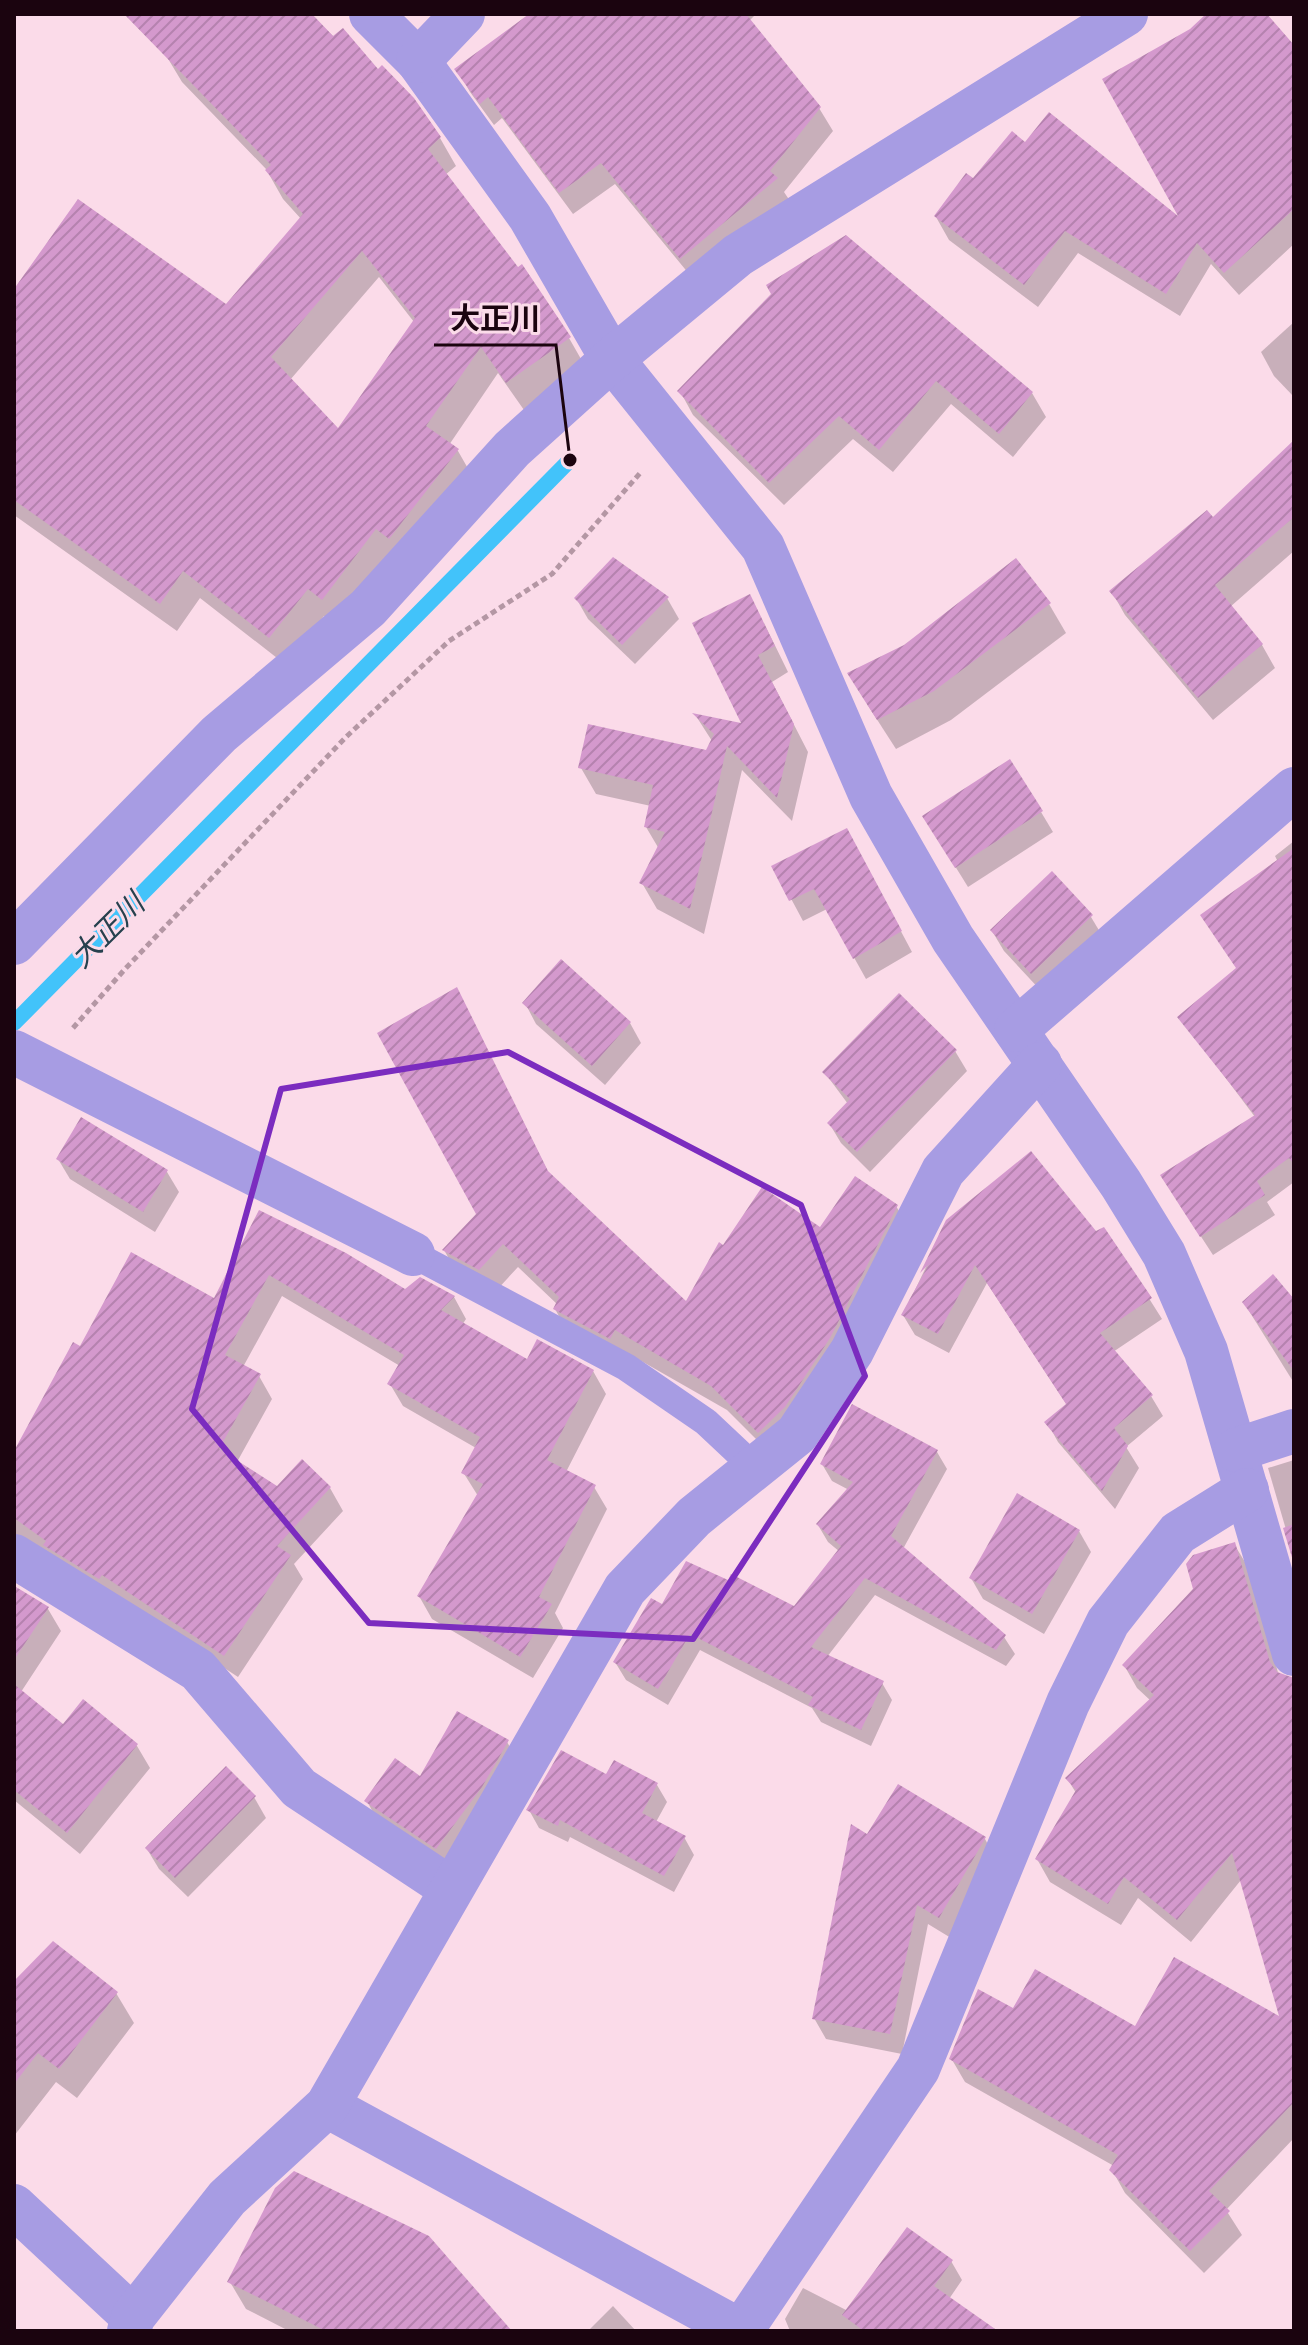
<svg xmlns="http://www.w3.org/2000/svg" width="1308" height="2345" font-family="'Playfair Display','Noto Sans JP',serif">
	<defs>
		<pattern id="building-hatch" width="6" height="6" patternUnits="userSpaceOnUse" patternTransform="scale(2)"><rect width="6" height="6" fill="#d499cd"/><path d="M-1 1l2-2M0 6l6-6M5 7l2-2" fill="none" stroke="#b582af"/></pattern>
	</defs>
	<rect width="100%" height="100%" fill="#fbdbe9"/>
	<g fill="#0003" fill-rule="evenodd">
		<path d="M198 14H310L440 138 456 166 445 175 569 338 585 366 524 410 498 373 449 445 458 451 474 479 339 627 324 616 286 665 200 598 177 631 14 515V293L226 307 302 220 283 199 266 169 182 82 167 57ZM379 277 414 322 338 431 290 380Z"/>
		<polygon points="532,14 756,14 749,21 819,108 833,131 784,192 790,201 694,280 615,184 573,214 502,118 494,125 470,92 457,69"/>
		<polygon points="1209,14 1264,14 1294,48 1294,244 1239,295 1211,264 1180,316 1078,253 1038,307 949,240 936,217 973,181 1025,144 1185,224"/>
		<polygon points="846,237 1032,393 1046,417 1013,457 951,404 893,472 853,439 784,505 693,415 680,391"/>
		<polygon points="1294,322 1294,397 1274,376 1261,352"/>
		<polygon points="1294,442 1294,551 1230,607 1262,645 1275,668 1213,720 1125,615 1112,592 1213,520"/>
		<polygon points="576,598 667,598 679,619 635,664 588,619"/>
		<polygon points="1049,604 1066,633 951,720 896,749 867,704"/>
		<polygon points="764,623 788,672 772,682 808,752 792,821 742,770 704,934 657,909 642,883 659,849 646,827 651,806 596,794 581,768 707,752 712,741 696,716 744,726"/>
		<polygon points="1041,812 1053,832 968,887 937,837"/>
		<polygon points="1294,841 1294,1182 1267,1202 1275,1215 1213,1255 1174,1195 1255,1117 1180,1017 1238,970 1278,862 1275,856"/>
		<polygon points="858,851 912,952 866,979 827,909 803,921 780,878"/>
		<polygon points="1052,874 1091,917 1103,937 1043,993 1004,951 992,931"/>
		<polygon points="457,989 550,1176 686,1305 724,1247 820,1229 896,1206 911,1231 773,1456 727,1410 629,1354 569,1334 555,1309 558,1305 518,1267 494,1293 458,1274 444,1250 478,1214"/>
		<polygon points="525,1003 630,1023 641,1043 605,1085 536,1024"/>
		<polygon points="955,1051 967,1071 870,1172 841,1143 829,1123 848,1104 825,1073"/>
		<polygon points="82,1120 167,1172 179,1192 155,1232 70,1179 58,1159"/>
		<polygon points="260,1213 405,1291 454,1297 466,1319 462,1325 528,1362 593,1371 606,1394 566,1472 594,1487 607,1509 555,1613 563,1628 533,1678 432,1619 419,1596 478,1496 463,1472 476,1448 403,1406 390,1384 400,1366 282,1296 243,1367 259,1376 272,1399 237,1462 278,1488 330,1488 343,1511 294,1564 303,1579 238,1677 115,1596 14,1558 14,1455 81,1348 215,1301"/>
		<polygon points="948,1221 1096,1234 1103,1229 1150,1300 1162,1319 1113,1352 1151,1396 1163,1416 1126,1447 1139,1468 1115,1509 1058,1442 1047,1422 1067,1405 987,1283 949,1353 915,1335 903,1315"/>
		<polygon points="1294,1302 1294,1383 1244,1303"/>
		<polygon points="937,1452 947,1469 903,1549 1004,1637 1015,1654 1006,1666 875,1595 827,1657 882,1683 892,1700 871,1746 821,1722 812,1708 700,1650 668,1705 626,1680 615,1662 662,1607 795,1609 840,1552 828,1542 818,1525 849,1490 832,1481 822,1464"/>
		<polygon points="1294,1460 1294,1557 1268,1468"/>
		<polygon points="1079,1531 1091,1552 1044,1634 983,1599 971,1578"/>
		<polygon points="1234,1544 1248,1567 1279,1676 1294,1680 1294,2138 1226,2210 1242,2235 1204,2273 1125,2193 1112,2170 1114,2166 965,2082 951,2058 1014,2011 1136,2028 1282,2020 1241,1880 1191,1942 1138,1898 1121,1925 1050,1882 1037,1859 1076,1793 1067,1778 1151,1701 1137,1688 1124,1665"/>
		<polygon points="14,1586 48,1609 61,1631 21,1692 64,1727 84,1702 137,1746 150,1768 80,1854 14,1800"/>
		<polygon points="507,1742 517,1759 446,1865 376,1818 367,1801"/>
		<polygon points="607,1777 657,1785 667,1802 656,1822 684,1837 694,1855 674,1892 570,1837 568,1842 539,1828 529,1810"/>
		<polygon points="254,1797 266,1818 188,1897 159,1869 147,1849"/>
		<polygon points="868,1837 985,1839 996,1859 951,1938 928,1924 902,2054 826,2039 814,2018"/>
		<polygon points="14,1984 116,1993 134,2023 77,2098 56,2082 14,2136"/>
		<polygon points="951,2261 962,2280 949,2299 994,2331 790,2331 785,2319 803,2288 848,2311"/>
		<polygon points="230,2282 509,2331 289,2331 246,2309"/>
		<polygon points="613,2306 636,2331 588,2331"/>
	</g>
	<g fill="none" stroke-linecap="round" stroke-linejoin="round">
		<polyline stroke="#42c3fa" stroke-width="16" points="14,1023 570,460"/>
	</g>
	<g fill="url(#building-hatch)" fill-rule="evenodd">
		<path d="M124 14H312L333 36 343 28 378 69 382 65 414 98 441 137 428 149 518 267 522 264 571 337 506 383 481 347 426 426 459 449 389 539 376 529 322 600 308 589 269 638 183 571 160 604 14 500V289L78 199 226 304 303 214 265 170 271 165ZM362 251 415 318 338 428 271 357Z"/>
		<polygon points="529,14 746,14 821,107 770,171 778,178 680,259 601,163 559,193 488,97 480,104 454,69"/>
		<polygon points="1206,14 1267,14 1294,45 1294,209 1224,273 1197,243 1166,294 1065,231 1024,285 934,216 966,173 973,178 1012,131 1025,142 1049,112 1178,216 1102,79 1190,29"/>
		<polygon points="846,235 1033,392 999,434 936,381 879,450 839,416 769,483 677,391 771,294 766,285"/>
		<polygon points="1294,440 1294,517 1215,585 1263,644 1198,698 1109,591 1207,510 1213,517"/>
		<polygon points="613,557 669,597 622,645 574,598"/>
		<polygon points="1016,558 1051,603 934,691 877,720 847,673 904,645"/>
		<polygon points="750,594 775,646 758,655 794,724 777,798 727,746 690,909 639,883 665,832 644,827 653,785 578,768 588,724 706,750 714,734 692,713 741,723 692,623"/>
		<polygon points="1010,759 1043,811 955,868 922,816"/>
		<polygon points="847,828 902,931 853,959 814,889 789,901 771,866"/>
		<polygon points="1294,848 1294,1164 1289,1158 1257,1181 1265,1195 1200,1237 1160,1175 1255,1115 1177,1017 1236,968 1200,915"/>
		<polygon points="1052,871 1093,915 1031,974 990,930"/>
		<polygon points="561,959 631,1022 592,1066 522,1003"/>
		<polygon points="457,987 548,1171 686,1301 719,1242 723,1245 762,1187 820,1227 855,1176 898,1205 830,1338 785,1407 758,1433 711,1386 615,1330 610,1339 553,1309 559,1297 503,1244 479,1270 442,1250 476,1214 377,1033"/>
		<polygon points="899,993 957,1050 857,1152 827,1123 850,1099 822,1072"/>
		<polygon points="81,1117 168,1170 143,1212 56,1159"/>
		<polygon points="1031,1151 1096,1231 1104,1227 1152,1298 1100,1333 1153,1395 1114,1428 1128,1446 1102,1491 1044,1422 1066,1404 975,1265 938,1334 901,1315 929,1264 920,1273 946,1220"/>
		<polygon points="259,1210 346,1253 405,1289 420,1277 455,1296 441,1310 527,1359 537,1339 594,1370 547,1460 596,1485 539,1597 552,1604 520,1657 417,1596 483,1484 461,1473 480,1437 387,1384 404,1355 269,1275 225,1355 261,1374 219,1449 277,1486 302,1459 331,1487 277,1546 291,1555 224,1656 102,1575 99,1579 43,1545 46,1541 14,1518 14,1451 73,1342 80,1346 131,1252 214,1298"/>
		<polygon points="1273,1274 1294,1299 1294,1371 1242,1302"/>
		<polygon points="852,1404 938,1450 891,1536 1006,1635 996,1650 865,1578 811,1647 884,1681 861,1730 808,1705 813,1697 690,1634 658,1689 613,1662 651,1598 662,1604 686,1561 728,1580 731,1574 794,1606 841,1546 816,1524 853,1482 820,1464"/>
		<polygon points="1017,1493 1080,1530 1032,1614 969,1578"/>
		<polygon points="1294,1524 1294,1564 1283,1528"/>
		<polygon points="1235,1542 1270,1662 1277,1672 1294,1678 1294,2102 1209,2191 1230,2211 1190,2251 1109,2170 1118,2155 949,2059 978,1989 1013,2008 1035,1969 1135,2026 1174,1957 1279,2016 1232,1853 1177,1920 1124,1877 1108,1904 1035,1859 1076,1790 1065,1778 1154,1695 1122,1665 1193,1589 1186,1564 1193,1555"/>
		<polygon points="16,1587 49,1607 14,1660 14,1590"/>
		<polygon points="14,1684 63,1724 83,1699 138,1744 67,1833 14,1790"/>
		<polygon points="457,1711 509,1740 482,1787 436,1849 364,1801 395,1758 420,1776"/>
		<polygon points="561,1750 606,1774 614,1760 658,1783 642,1813 686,1836 664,1876 560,1820 558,1826 526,1810"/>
		<polygon points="226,1766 256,1796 175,1878 145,1848"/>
		<polygon points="898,1784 986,1837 939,1918 917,1905 890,2034 812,2019 851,1824 867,1834"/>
		<polygon points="53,1941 118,1992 59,2069 38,2053 14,2084 14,1981"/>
		<polygon points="294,2171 429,2236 512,2331 326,2331 227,2282 275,2188"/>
		<polygon points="907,2227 953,2260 934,2286 998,2331 864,2331 842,2315"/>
	</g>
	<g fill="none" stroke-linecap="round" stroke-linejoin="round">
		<polyline stroke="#b497a4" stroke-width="5" stroke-dasharray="6 4" stroke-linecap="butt" points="73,1028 125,969 346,737 449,641 552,574 641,472"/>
		<polyline stroke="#a79ce3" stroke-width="28" points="413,1254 626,1367 706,1422 756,1469"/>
		<g stroke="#a79ce3" stroke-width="44">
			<polyline points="371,14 418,61 530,217 612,359 763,547 871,796 953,939 1121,1184 1164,1254 1206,1351 1294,1654"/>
			<polyline points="418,61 463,14"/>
			<polyline points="14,943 219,734 368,608 512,449 612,359 738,255 1126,14"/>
			<polyline points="1016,1030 1294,789"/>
			<polyline points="14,1052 413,1254"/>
			<polyline points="1236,1450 1294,1431"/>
			<polyline points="14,1556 198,1670 299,1788 450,1888"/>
			<polyline points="327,2106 741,2331 918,2069 1068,1703 1108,1622 1178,1533 1247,1490"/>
			<polyline points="14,2206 133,2317"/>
			<polyline points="129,2331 133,2317 227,2198 327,2106 625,1589 694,1517 797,1434 852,1351 943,1171 1040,1064"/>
		</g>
	</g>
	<path fill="none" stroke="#7b2cbf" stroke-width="6" stroke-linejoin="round" d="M508 1052 801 1205 865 1376 693 1639 369 1623 192 1409 281 1089Z"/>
	<g text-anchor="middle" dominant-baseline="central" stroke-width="6" stroke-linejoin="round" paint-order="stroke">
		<g font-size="30" font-style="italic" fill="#26414e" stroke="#fbdbe9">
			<text transform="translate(106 929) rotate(-45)">大正川</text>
		</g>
	</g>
	<path fill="none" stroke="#1b040f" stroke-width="3" d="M570 460L556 345H434"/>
	<circle fill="#1b040f" stroke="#fbdbe9" stroke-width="3" cx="570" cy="460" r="8"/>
	<g font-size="30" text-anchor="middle" font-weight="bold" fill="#1b040f" stroke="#fbdbe9" stroke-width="6" stroke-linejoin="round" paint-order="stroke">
		<text x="495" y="329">大正川</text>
	</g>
	<rect width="1308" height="2345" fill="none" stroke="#1b040f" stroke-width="32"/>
</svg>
